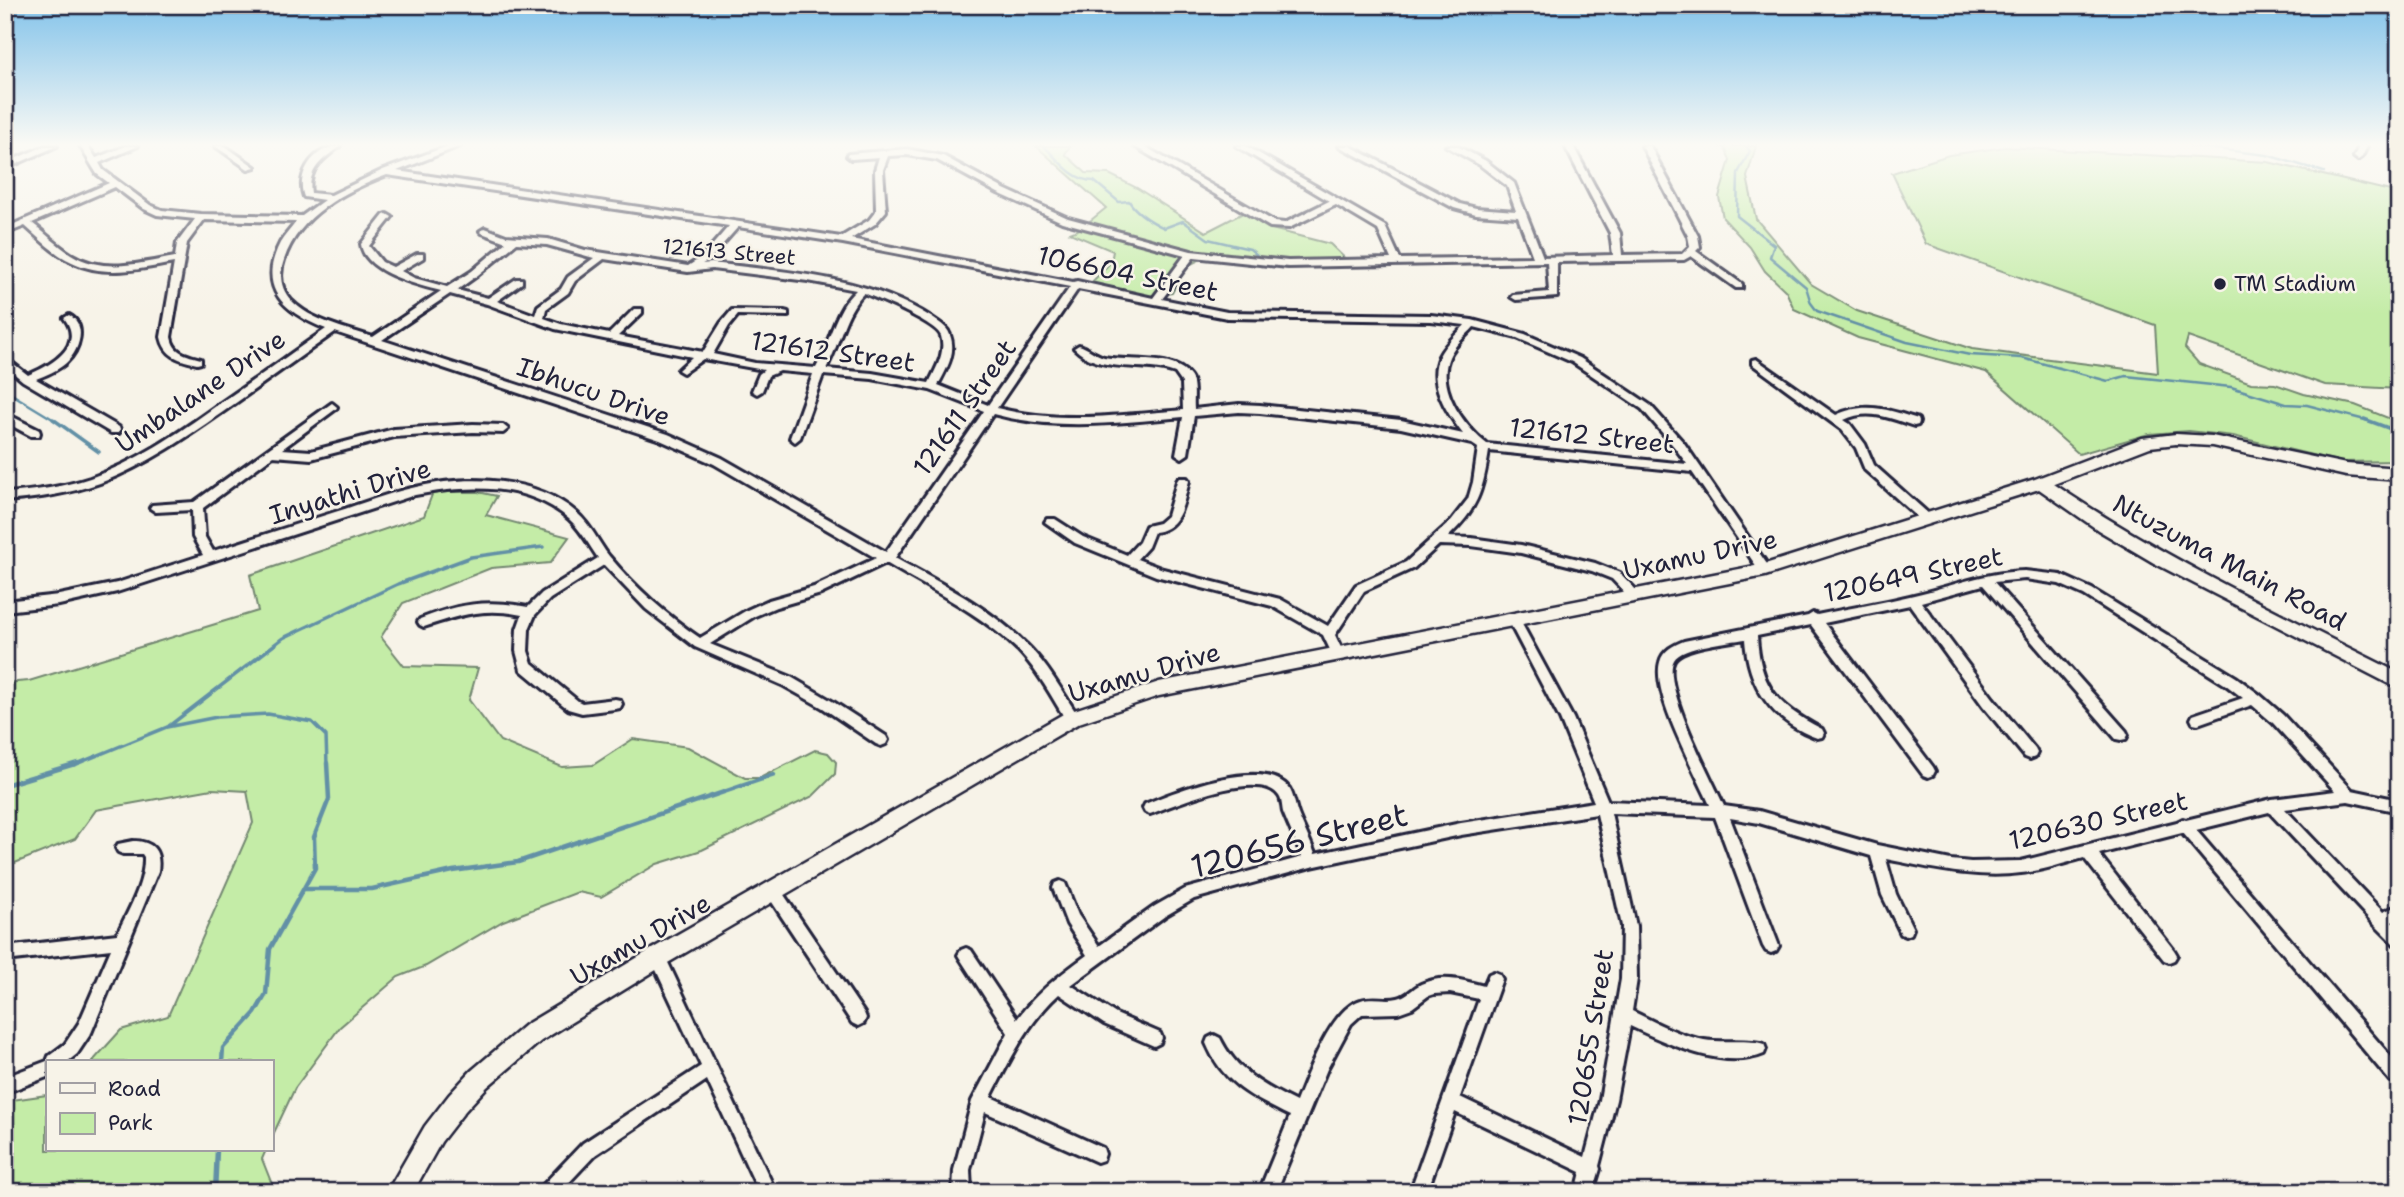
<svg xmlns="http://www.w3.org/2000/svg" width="2404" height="1197" viewBox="0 0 2404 1197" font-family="'Shantell Sans',sans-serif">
<rect width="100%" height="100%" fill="#f7f3e8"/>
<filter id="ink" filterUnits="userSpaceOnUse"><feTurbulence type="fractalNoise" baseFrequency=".0143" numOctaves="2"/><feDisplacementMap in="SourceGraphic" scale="14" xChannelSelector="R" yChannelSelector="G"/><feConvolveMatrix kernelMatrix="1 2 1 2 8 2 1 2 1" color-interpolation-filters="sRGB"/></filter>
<g filter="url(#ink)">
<path fill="#c4eca7" stroke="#738771" stroke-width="2" d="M1036 146H1070L1065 154 1086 173 1109 174 1137 188 1206 232 1243 213 1268 228 1330 244 1353 266 1288 267 1203 258 1187 266 1172 293 1150 297 1091 283 1111 262 1113 251 1070 233 1080 229 1106 208Z
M1718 146H1756L1747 177 1756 219 1811 284 1857 311 1972 349 2158 373 2155 325 1926 244 1892 173 1949 155 2005 147 2268 162 2399 193V389L2325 385 2188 337 2185 348 2199 364 2251 383 2275 384 2304 394 2355 405 2388 418 2399 417V461L2341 462 2233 436 2189 431 2149 434 2079 454 1986 372 1858 338 1794 309 1786 291 1765 271 1750 247 1723 218 1719 197 1730 160 1725 148Z
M433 492H478L497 496 486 515 569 537 550 563 491 568 403 603 381 637 404 666 478 668 469 700 500 741 562 767 593 765 633 739 688 747 745 778H760L815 750 828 753 836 762 835 774 813 796 702 850 657 864 601 897 578 892 503 921 426 966 398 977 340 1027 295 1088 271 1139V1062H92L121 1030 168 1016 253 823 247 791 212 789 96 810 75 839 5 867V683L29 681 258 611 250 575 424 516Z
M47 1095V1150H266L262 1159 275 1192H5V1101Z"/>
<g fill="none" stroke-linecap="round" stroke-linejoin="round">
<path stroke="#6290a6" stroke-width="2.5" d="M1044 146C1057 159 1073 181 1094 181L1119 202 1129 201C1136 213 1152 222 1164 228L1183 221 1208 239 1250 249 1257 255
M1746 146 1750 151 1738 173 1737 216 1774 245 1770 257 1806 287 1811 303 1817 311 1907 342 1970 355 2022 358 2108 381 2126 376 2231 387 2286 404 2307 405 2369 421
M2191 146 2267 155 2324 172
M5 390 56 421"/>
<path stroke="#6290a6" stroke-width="3.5" d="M53 419 99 452
M2364 419 2399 432
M169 726 283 638 398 584 471 557 543 547
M74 765 167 727 217 717 268 714 312 722 326 736 327 765"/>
<path stroke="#6290a6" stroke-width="4.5" d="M5 785 78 763
M304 889H372L453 871 518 862 774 775
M222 1062 223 1048 255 1013 266 994 270 949 315 868 314 837 329 799 327 763
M215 1192 217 1150"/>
<g stroke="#22223b" stroke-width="6">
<path id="street" d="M45 146H57L5 169V163Z
M80 146H88L96 158 126 146H138L99 163 103 170 150 205 162 210 201 214 302 216 324 200 304 197C295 173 316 146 340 146 324 159 307 168 311 193L331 195 383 170 448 146H460L397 171 841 237 869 220 876 211 875 170 879 157 851 159 847 156 848 154 907 149 943 156 1004 189 1068 218 1191 251 1288 261 1391 259 1378 230 1336 205 1289 228 1270 227 1134 146H1144L1275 222 1285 223 1329 201 1236 146H1246L1385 226 1400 259 1533 257 1518 217 1476 214 1454 208 1339 146H1350L1460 204 1476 208 1516 211 1507 186 1480 165 1446 146H1457L1486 161 1514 183 1543 257 1613 255 1610 233 1565 146H1573L1620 233 1622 255 1682 254 1690 246 1688 236 1642 146H1650L1698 236 1700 247 1696 251 1742 284V288H1736L1691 256 1684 260 1557 262V297L1516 300 1511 297 1513 295 1549 292 1547 262 1288 267 1194 257 1162 299 1227 312 1431 315 1472 320 1525 334 1580 358 1650 405 1684 443 1771 570 1765 574 1761 573 1692 472 1489 451C1483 490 1478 509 1448 537L1471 538 1521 545 1595 563 1620 573 1638 592 1640 595 1638 598H1630L1612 579 1592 571 1521 553 1471 546 1439 545 1414 568 1364 591 1335 635 1343 652 1341 656H1333L1323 635 1272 606 1156 576 1075 543 1045 522 1047 519H1055L1083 537 1127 555 1139 542 1146 526 1159 523 1167 516 1177 481 1179 478H1187L1189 481C1183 503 1181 529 1154 532L1148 547 1137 559 1163 569 1280 599 1328 626 1356 585 1406 562 1450 522 1468 499 1473 482 1478 448 1472 444 1401 428 1260 413 1239 412 1194 416 1188 454 1182 458 1176 454 1183 417C1118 423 1056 431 993 414L895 558C940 583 989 607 1026 644 1047 664 1061 690 1077 714L1079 718 1077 722 1072 723 1067 722C1052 697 1038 671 1018 650 980 613 931 590 886 563L821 594 776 607 755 616 710 644 791 677 832 701 886 736 888 740 886 744 881 746 876 744 823 708 782 685 695 647 646 609 604 565 550 599 535 615 529 629 528 651 532 663 578 701 582 703 615 699 620 700 622 704 620 708 615 709 582 713 568 709 521 670 516 651 517 629 522 615C484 607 460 615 424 627L420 625 418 622 420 619C458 604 486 599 528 607L542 593 598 558C589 545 581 530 569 519 527 482 467 485 415 495L117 592 59 605 5 611V601L59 595 117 583 203 555 193 537 192 510 156 512 150 508 152 505 194 502 332 403 337 407 336 409 282 449 311 451 394 429 473 424 503 425 508 429 503 433 473 432 394 437 311 459 273 456 203 508 205 537 213 551C254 538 294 525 335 512 361 504 388 493 416 487 468 475 535 476 577 513 591 525 598 542 609 556 635 587 666 615 700 638L747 610 769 600 814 587 876 558 714 464 660 440 335 332C300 357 265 382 230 407 189 436 147 465 100 483 69 494 38 498 5 501V493C34 491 62 487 90 478 136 462 177 434 216 406 253 381 290 354 326 329 286 313 256 290 280 243 284 236 291 229 296 222L204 220 187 243 171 337C174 353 186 355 201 359V363L197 364C180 360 165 357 161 337L174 263C141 269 104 278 72 262 54 254 40 239 25 226L5 234V228L109 183 97 174ZM907 155 937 160 998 193 1062 222 1185 255 1153 298 1077 281 1073 282 851 239 875 224 886 211 883 170 888 156ZM387 175 729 226 702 257 688 266 585 250 548 239 506 236 485 228 480 231 482 233 506 242 472 271 447 287 414 278 401 271 423 258V254H417L393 267 382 262 369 246 392 217 387 214 384 215 361 244C364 272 417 285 441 291L373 337C345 328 311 321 291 300 280 288 279 274 284 260 299 215 345 191 387 175ZM115 187 144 209 157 215 195 219 177 243 175 257C141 263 103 274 71 254 57 245 45 233 32 223ZM738 227 843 243 1070 287 988 405 938 385C946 370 957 353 950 335 947 326 938 322 931 317 866 276 786 272 712 263L702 264 708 261ZM517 243 547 245 594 258 568 277 561 289 538 306 535 315 497 301 522 283V279H516L488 298 457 290 478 275ZM604 259 688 272 712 269 808 281 856 290C834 310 830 343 816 368L755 363 713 354 729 326 738 315 788 316V312L784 311 732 310 721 323 703 352 618 336 642 313V309H634L609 334 561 324 544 318 546 309 568 293 575 281ZM1078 289 1227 318 1431 321 1465 325C1456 335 1445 344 1439 356 1427 383 1447 413 1463 434L1401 420 1260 405 1239 404 1194 409C1193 399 1196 384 1190 376 1175 354 1128 362 1104 357 1094 354 1088 348 1079 345L1074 348C1100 375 1143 361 1175 373L1182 383 1183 410C1121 415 1058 424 997 408ZM864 293C878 299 937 323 941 336 946 353 936 368 929 383L872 373 826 369C840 344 844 312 864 293ZM450 294 487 304 555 329 692 357 678 370 683 373 703 359 764 370 759 374 752 391 757 394 762 391 768 376 780 371 813 374 790 438 795 442 800 438 823 375 872 379 930 390 984 411 886 552 722 458 668 434 382 340ZM1474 327 1517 338 1572 362 1642 409 1676 449 1687 464 1487 444C1463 425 1436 388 1449 357 1454 345 1466 336 1474 327Z
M215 146H225L255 167 248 169Z
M2359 146H2367L2362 157 2358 160 2354 157Z
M69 315C88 325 79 351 66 363 57 371 46 375 36 379L119 427 120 430 119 433H111L23 381 5 366V357L28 375C50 366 86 346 64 318Z
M1756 359 1836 415C1865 401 1890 410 1918 419L1919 422 1918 425 1914 426C1890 418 1868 408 1844 420L1850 424 1865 444 1874 465 1930 515 1932 518 1930 521H1922L1865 470 1856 448 1842 430 1752 364V360Z
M5 413 39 430 40 433 39 436H31L5 422Z
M2025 571 2061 575 2092 589 2236 677 2260 695 2283 715 2352 790 2399 800V812L2348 801 2285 809 2383 912 2399 905V919L2392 922 2399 928V946L2394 944 2375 925 2269 812 2196 830 2399 1066V1082L2390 1081 2182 833 2099 854 2174 950 2177 955 2174 960 2169 962 2164 960 2084 858C2064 863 2042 871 2021 873 1976 879 1931 868 1886 859L1896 894 1913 929 1911 934 1906 936 1901 934 1882 895 1871 856 1759 823 1730 818 1779 946 1776 951 1771 953 1766 951 1763 946 1715 817 1611 813 1636 926 1637 979 1632 1011C1655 1022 1678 1035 1704 1040 1721 1043 1751 1039 1764 1044L1766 1049 1764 1054C1724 1071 1666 1043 1630 1026L1616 1100 1599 1166 1600 1169 1593 1192H1576L1581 1172 1455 1112 1427 1192H1410L1479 999 1450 993 1434 994 1428 996 1412 1008 1398 1013 1362 1014 1351 1024 1327 1069 1276 1192H1259L1290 1116C1252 1097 1223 1084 1206 1043L1208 1038 1214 1035 1220 1038C1236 1071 1264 1086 1296 1102 1308 1074 1330 1009 1361 1000 1373 996 1386 1001 1398 998 1407 996 1413 988 1421 984 1441 974 1463 980 1484 986L1489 974 1494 972 1499 974 1502 979 1460 1097 1585 1157 1600 1100 1621 979 1622 926 1597 814 1461 835 1311 867 1194 899 1165 916 1071 985 1116 1014 1160 1033 1162 1038 1160 1043 1154 1046 1104 1024 1059 994C1027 1023 1010 1060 991 1097L1103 1148 1105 1154 1103 1160 1097 1162 985 1112 970 1170 971 1192H953L954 1170 972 1101 1008 1033 961 960 958 955 961 950 966 948 971 950 1017 1019C1038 991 1060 975 1087 955L1067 924 1053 888 1055 883 1060 881 1065 883 1078 915 1099 946 1155 906 1185 889 1302 857C1296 842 1289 827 1283 812 1282 807 1282 800 1279 796 1260 768 1174 805 1150 814L1145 812 1143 808 1145 804C1175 791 1264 756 1289 788 1294 796 1295 806 1298 814 1303 827 1310 840 1315 854L1461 823 1594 802 1560 719 1507 618 1509 615H1517L1573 718 1608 801 1710 805C1696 773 1651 694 1660 662 1663 650 1674 645 1684 641L1808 616 1813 613 1817 615C1849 608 1882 603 1914 595 1953 586 1985 572 2025 571ZM2025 579 2059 584 2084 595 2226 685 2243 698 2193 715 2191 719 2193 723 2198 724 2252 705 2273 723 2335 791 2272 799 2186 820 2183 819 2177 822 2021 861 1971 862 1951 860 1877 845 1759 811 1724 806C1713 781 1660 683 1674 660 1682 646 1730 642 1745 639 1748 686 1772 722 1817 738L1822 737 1824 733 1822 729C1778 706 1760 688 1757 636L1811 625 1923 775 1928 777 1933 775 1935 771 1933 767 1824 623 1910 605 1983 706 2025 757 2030 759 2035 757 2037 753 2035 749 1993 698 1921 602 1983 585 2116 739 2121 740 2126 739 2128 735 2126 731 1994 582Z
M133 841C153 841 161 851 158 871L91 1033 77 1054 67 1062H47V1077L5 1093V1077L47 1061 49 1056 65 1044 79 1023 111 949 5 961V947L117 934C128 911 145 883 144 857L142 854H123L118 852 116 848 118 844Z
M773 884 778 886 864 1013 866 1018 864 1023 858 1026 852 1023 768 896 766 891 768 886Z
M658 950 663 952 776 1192H759L707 1080 595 1155 560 1192H540L542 1186 583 1143 701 1066 650 957 653 952Z"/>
</g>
<g stroke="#22223b" stroke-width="5">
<path id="secondary" d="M2176 434 2212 436 2346 464 2399 468V480L2346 476 2212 446 2176 444 2150 447 2054 484C2163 558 2282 614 2399 673V689L2154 563 2098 530 2039 489 1765 576 1159 696 1079 723 666 964 541 1041 487 1087 465 1111 441 1142 413 1192H387L425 1126 449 1095 471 1071 525 1025 650 950 1065 713 1159 682 1765 564 2035 479 2142 438Z"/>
</g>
<use href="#street" fill="#f7f3e8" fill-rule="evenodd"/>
<use href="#secondary" fill="#f7f3e8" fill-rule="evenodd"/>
</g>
</g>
<linearGradient id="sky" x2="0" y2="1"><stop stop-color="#83c3ea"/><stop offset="0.46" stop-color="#fbfaf5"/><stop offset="1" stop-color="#fbfaf5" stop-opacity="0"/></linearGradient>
<rect width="2404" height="314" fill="url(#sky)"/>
<circle fill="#22223b" stroke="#f7f3e8" stroke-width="2.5" cx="2220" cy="284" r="7"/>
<g text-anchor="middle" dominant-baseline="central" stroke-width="5" stroke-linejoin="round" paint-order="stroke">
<g font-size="21" fill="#22223b" stroke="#f7f3e8">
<text transform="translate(729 252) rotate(5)">121613 Street</text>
</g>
<g font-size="21" fill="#22223b" stroke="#f7f3e8" text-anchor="start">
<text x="2234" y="284">TM Stadium</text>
</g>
<g font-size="26" fill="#22223b" stroke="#f7f3e8">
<text transform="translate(1128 273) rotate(12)">106604 Street</text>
<text transform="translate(833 351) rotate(8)">121612 Street</text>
<text transform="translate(200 391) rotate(-34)">Umbalane Drive</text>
<text transform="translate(594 391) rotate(19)">Ibhucu Drive</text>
<text transform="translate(964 407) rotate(-55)">121611 Street</text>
<text transform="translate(1592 435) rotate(6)">121612 Street</text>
<text transform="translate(350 491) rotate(-17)">Inyathi Drive</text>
<text transform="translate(1700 554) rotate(-12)">Uxamu Drive</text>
<text transform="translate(2230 562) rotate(28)">Ntuzuma Main Road</text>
<text transform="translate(1913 574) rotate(-12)">120649 Street</text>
<text transform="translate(1144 672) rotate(-16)">Uxamu Drive</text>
<text transform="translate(2098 820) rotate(-13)">120630 Street</text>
<text transform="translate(640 939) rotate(-30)">Uxamu Drive</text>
<text transform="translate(1590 1037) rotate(-81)">120655 Street</text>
</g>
<g font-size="32" fill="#22223b" stroke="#f7f3e8">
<text transform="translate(1299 840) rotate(-14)">120656 Street</text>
</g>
</g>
<rect width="2404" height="1197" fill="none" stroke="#f7f3e8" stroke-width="28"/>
<rect x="14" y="14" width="2376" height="1169" fill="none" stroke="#22223b" stroke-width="2.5" filter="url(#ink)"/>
<rect x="46" y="1060" width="228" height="91" fill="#f7f3e8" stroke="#a29fa3" stroke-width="2"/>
<rect x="60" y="1083" width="35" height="10" fill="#f7f3e8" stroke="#a29fa3" stroke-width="2"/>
<text x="108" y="1096" font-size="21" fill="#22223b">Road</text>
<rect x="60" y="1113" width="35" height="21" fill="#c4eca7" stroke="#a29fa3" stroke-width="2"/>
<text x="108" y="1130" font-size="21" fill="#22223b">Park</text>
</svg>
